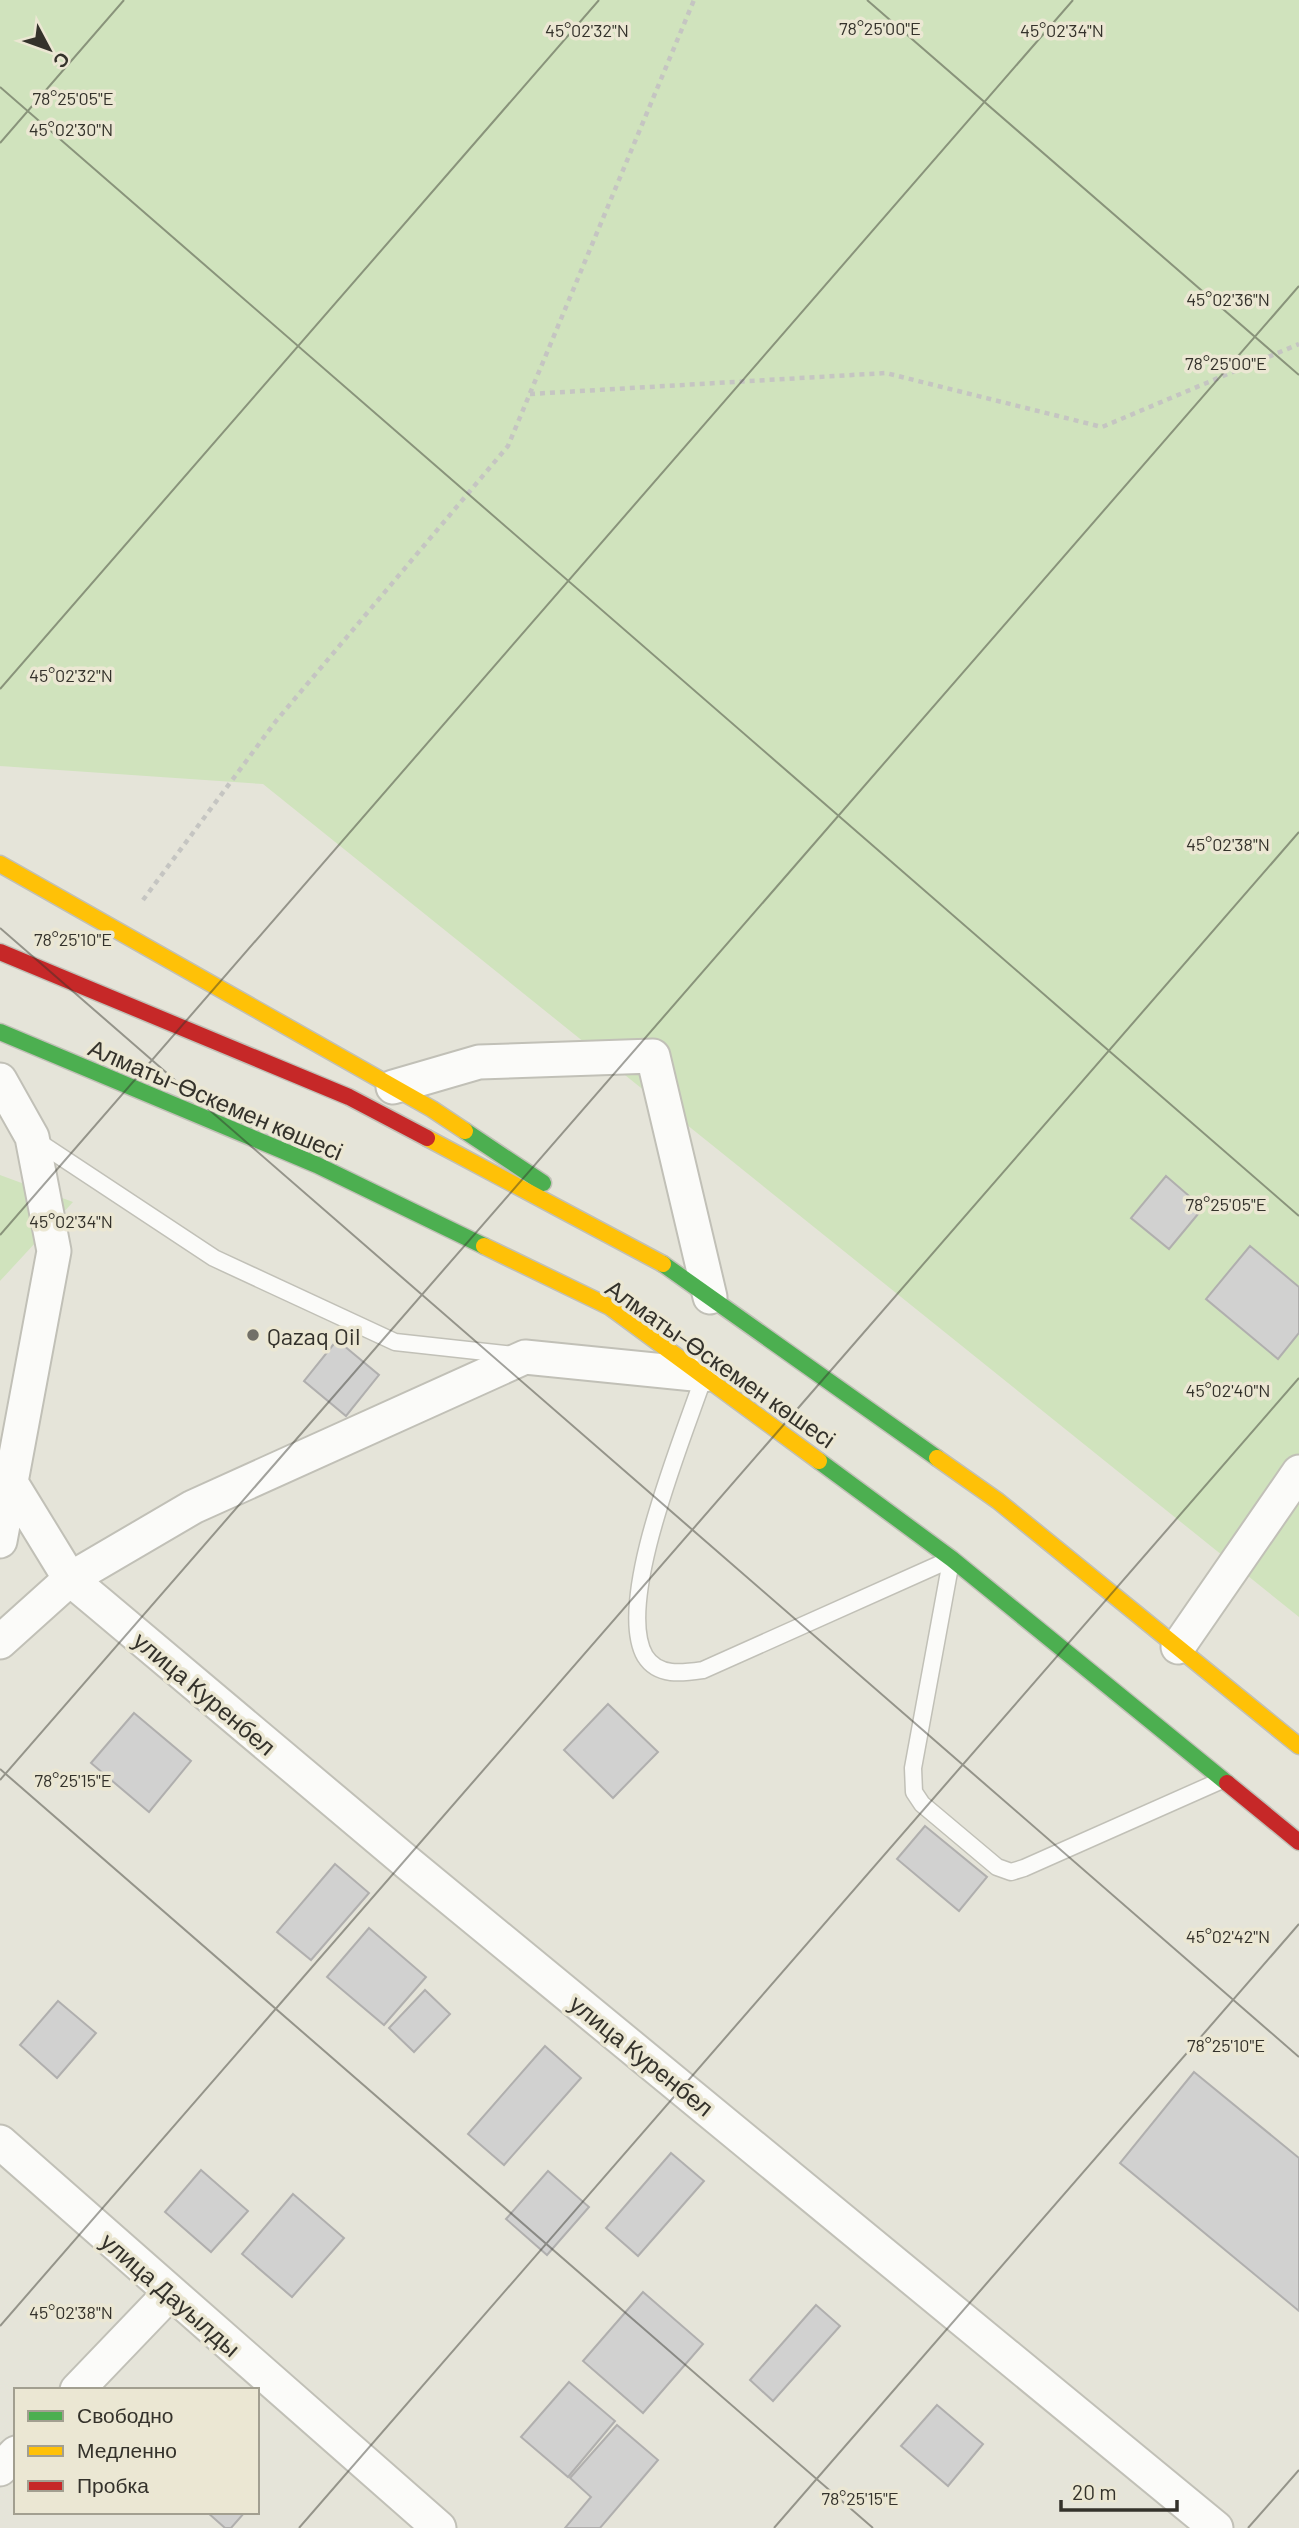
<svg xmlns="http://www.w3.org/2000/svg" width="1299" height="2528" viewBox="0 0 1299 2528" font-family="Barlow,sans-serif">
<rect width="100%" height="100%" fill="#e5e4d9"/>
<path fill="#d0e3bd" d="M0 0H1299V1617L263 784 0 766Z
M0 1175 73 1202 0 1281Z"/>
<path fill="#d1d1d0" stroke="#b0afae" stroke-width="2" d="M1166 1176 1203 1208 1169 1249 1131 1218Z
M1250 1246 1299 1287V1333L1278 1359 1206 1299Z
M337 1340 379 1375 346 1416 304 1381Z
M608 1704 658 1752 613 1798 564 1750Z
M134 1713 191 1761 149 1812 91 1763Z
M925 1826 987 1877 959 1911 897 1859Z
M335 1864 369 1893 311 1960 277 1932Z
M369 1928 426 1977 384 2025 327 1977Z
M425 1990 450 2014 414 2052 389 2028Z
M58 2001 96 2033 57 2078 20 2045Z
M545 2046 581 2078 504 2165 468 2134Z
M1194 2072 1299 2158V2311L1120 2163Z
M671 2153 704 2181 638 2256 606 2228Z
M201 2170 248 2211 211 2252 165 2212Z
M548 2171 589 2207 547 2255 506 2219Z
M293 2194 344 2238 292 2297 242 2254Z
M643 2292 703 2344 643 2413 583 2361Z
M816 2305 840 2326 773 2401 750 2380Z
M569 2382 615 2421 568 2477 521 2437Z
M937 2405 983 2444 948 2486 901 2446Z
M617 2425 658 2460 600 2528H565L591 2497 570 2478Z
M207 2512H245L231 2528H225Z"/>
<g fill="none" stroke-linecap="round" stroke-linejoin="round">
<g stroke="#c1c0b7" stroke-width="19">
<path id="lane" d="M34 1139 214 1258 395 1342 513 1355
M704 1376C684 1436 614 1602 645 1656 658 1677 683 1673 703 1670L949 1560
M951 1561 913 1768 914 1792 922 1804 997 1867 1011 1872 1024 1868 1220 1781"/>
</g>
<g stroke="#c1c0b7" stroke-width="37">
<path id="street" d="M0 1080 32 1137 54 1251 0 1541
M393 1087 479 1062 653 1056 710 1297
M10 1481 70 1579 100 1604 409 1864 1216 2528
M0 1642 70 1579 193 1507 525 1357 704 1375
M1178 1647 1299 1472
M0 2142 439 2528
M77 2390 169 2294
M0 2469 16 2453"/>
</g>
<g stroke="#c1c0b7" stroke-width="19">
<path id="fast" d="M0 1032 317 1165 484 1246
M465 1131 543 1183
M663 1264 937 1458
M819 1461 952 1559 1227 1783"/>
</g>
<g stroke="#c1c0b7" stroke-width="19">
<path id="slow" d="M0 864 432 1109 465 1131
M427 1138 663 1264
M484 1246 610 1307 819 1461
M937 1458 998 1501 1299 1746"/>
</g>
<g stroke="#c1c0b7" stroke-width="19">
<path id="jam" d="M0 952 349 1097 427 1138
M1227 1783 1299 1842"/>
</g>
<path stroke="#c5c5c2" stroke-width="4.5" stroke-dasharray="5 5" stroke-linecap="butt" d="M530 394 886 373 1102 427 1299 344
M143 900 276 721 508 446 694 0"/>
<use href="#lane" stroke="#fbfbf9" stroke-width="16"/>
<use href="#street" stroke="#fbfbf9" stroke-width="33"/>
<use href="#fast" stroke="#4caf50" stroke-width="16"/>
<use href="#slow" stroke="#ffc107" stroke-width="16"/>
<use href="#jam" stroke="#c62828" stroke-width="16"/>
</g>
<path fill="none" stroke="#34322b" stroke-width="2" stroke-opacity="0.45" d="M867 0 1299 375M0 87 1299 1216M0 143 124 0M0 689 599 0M0 928 1299 2057M0 1235 1073 0M0 1769 873 2528M0 1780 1299 286M0 2326 1299 832M299 2528 1299 1378M774 2528 1299 1924M1248 2528 1299 2470"/>
<circle fill="#727068" stroke="#ebe7d3" stroke-width="2.5" cx="253" cy="1335" r="7"/>
<g text-anchor="middle" dominant-baseline="central" stroke-width="7" stroke-linejoin="round" paint-order="stroke">
<g font-size="24" fill="#34322b" stroke="#ebe7d3">
<text transform="translate(216 1099) rotate(23)">Алматы-Өскемен көшесі</text>
<text transform="translate(721 1363) rotate(35)">Алматы-Өскемен көшесі</text>
<text transform="translate(205 1693) rotate(40)">улица Куренбел</text>
<text transform="translate(642 2055) rotate(39)">улица Куренбел</text>
<text transform="translate(171 2294) rotate(41)">улица Дауылды</text>
</g>
<g font-size="24" fill="#34322b" stroke="#ebe7d3" text-anchor="start">
<text x="267" y="1335">Qazaq Oil</text>
</g>
</g>
<g font-size="18" text-anchor="middle" fill="#34322b" stroke="#ebe7d3" stroke-width="7" stroke-linejoin="round" paint-order="stroke">
<text x="880" y="35">78°25'00"E</text>
<text x="587" y="37">45°02'32"N</text>
<text x="1062" y="37">45°02'34"N</text>
<text x="73" y="105">78°25'05"E</text>
<text x="71" y="136">45°02'30"N</text>
<text x="1228" y="306">45°02'36"N</text>
<text x="1226" y="370">78°25'00"E</text>
<text x="71" y="682">45°02'32"N</text>
<text x="1228" y="851">45°02'38"N</text>
<text x="73" y="946">78°25'10"E</text>
<text x="1226" y="1211">78°25'05"E</text>
<text x="71" y="1228">45°02'34"N</text>
<text x="1228" y="1397">45°02'40"N</text>
<text x="73" y="1787">78°25'15"E</text>
<text x="1228" y="1943">45°02'42"N</text>
<text x="1226" y="2052">78°25'10"E</text>
<text x="71" y="2319">45°02'38"N</text>
<text x="860" y="2505">78°25'15"E</text>
</g>
<rect x="14" y="2388" width="245" height="126" fill="#ebe7d3" stroke="#a29f90" stroke-width="2"/>
<rect x="28" y="2411" width="35" height="10" fill="#4caf50" stroke="#a29f90" stroke-width="2"/>
<text x="77" y="2423" font-size="21" fill="#34322b">Свободно</text>
<rect x="28" y="2446" width="35" height="10" fill="#ffc107" stroke="#a29f90" stroke-width="2"/>
<text x="77" y="2458" font-size="21" fill="#34322b">Медленно</text>
<rect x="28" y="2481" width="35" height="10" fill="#c62828" stroke="#a29f90" stroke-width="2"/>
<text x="77" y="2493" font-size="21" fill="#34322b">Пробка</text>
<g transform="translate(49 49) rotate(131)" stroke="#ebe7d3" stroke-width="5" paint-order="stroke">
<path d="M0-5L12 26L0 18L-12 26Z" fill="#34322b"/>
<text y="-10" font-size="19" font-weight="bold" text-anchor="middle" fill="#34322b">С</text>
</g>
<path d="M1061 2500v10h116v-10" fill="none" stroke="#34322b" stroke-width="3.5"/>
<text x="1072" y="2500" font-size="21" fill="#34322b" stroke="#ebe7d3" stroke-width="5" paint-order="stroke">20 m</text>
</svg>
